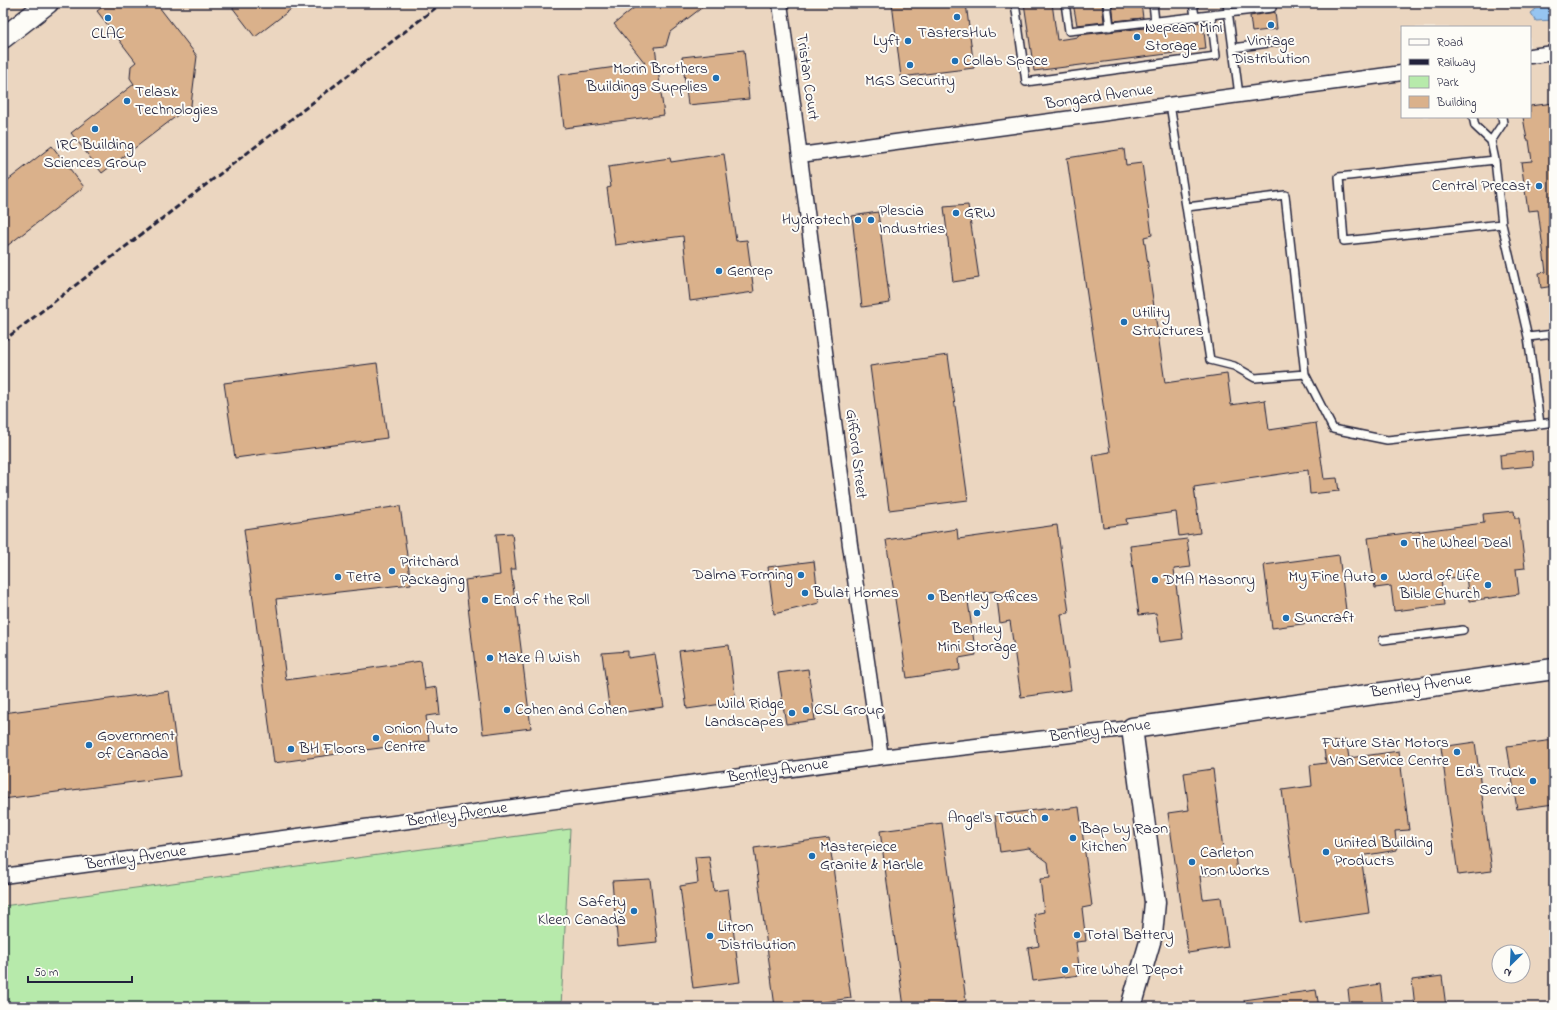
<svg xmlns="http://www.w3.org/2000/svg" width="1557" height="1010" viewBox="0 0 1557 1010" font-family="'Indie Flower',sans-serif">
<rect width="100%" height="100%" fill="#f2e6d7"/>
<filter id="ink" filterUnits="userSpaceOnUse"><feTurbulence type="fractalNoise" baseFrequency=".025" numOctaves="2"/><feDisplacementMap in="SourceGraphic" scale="8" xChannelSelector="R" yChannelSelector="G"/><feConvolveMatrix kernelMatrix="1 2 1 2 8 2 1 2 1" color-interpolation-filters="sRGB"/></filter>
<g filter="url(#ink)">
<path fill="#ebd6c0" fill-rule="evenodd" d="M3 3H1554V1007H3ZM1402 27H1530V117H1402ZM1499 952H1523V976H1499Z"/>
<path fill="#b7eaab" stroke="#6c8673" d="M570 829 561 1007H3V906Z"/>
<path fill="#96c5f1" stroke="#6884a8" d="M1543 3H1554V20L1536 21 1531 13Z"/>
<path fill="#dab18b" stroke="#22223b" d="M108 3H156L197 56 191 105 102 173 71 133 134 84 130 78 131 66 136 62 97 11Z
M229 3H299L255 37Z
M640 3H708L670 32 666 46 655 47 664 115 564 128 558 75 645 63 614 24Z
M892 3H966L974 68 901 77Z
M1024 3H1052L1057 40 1078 37V35L1203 22 1206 49 1034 71Z
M1073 3H1102L1104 22 1077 25Z
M1112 3H1141L1143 18 1114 21Z
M1275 12 1277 29 1252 32 1250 16Z
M744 50 749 99 688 105 682 57Z
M1554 103V286L1541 288 1539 273 1546 272 1538 210 1528 211 1521 162 1532 161 1529 140H1527L1523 117H1530V106Z
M52 146 84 187 3 249V184Z
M1124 149 1126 165 1142 163 1152 235 1144 237 1165 383 1227 374 1231 405 1265 400 1269 430 1316 423 1324 479 1337 478 1339 491 1310 494 1308 470 1194 487 1200 533 1179 536 1176 512 1126 519 1127 524 1103 527 1093 455 1110 452 1067 158Z
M724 154 736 241 747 240 754 292 690 301 683 236 615 245 607 188 611 187 608 167 670 158 671 162Z
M968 205 979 278 953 282 944 207Z
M878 212 890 303 862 307 852 216Z
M948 355 968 500 889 510 870 366Z
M377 363 387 438 235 458 224 383Z
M1532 451 1533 466 1501 469 1500 455Z
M400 506 411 584 276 599 286 680 421 661 425 689 437 687 440 714 426 716 429 741 274 763 244 529Z
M1514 511 1515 518H1519L1525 568 1516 569 1519 594 1469 601 1466 576 1441 579 1444 605 1394 611 1391 586 1375 588 1368 538 1484 523 1483 514Z
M1057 525 1069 613 1061 614 1071 690 1021 697 1010 621 1000 623 996 591 967 595 976 655 959 658 960 670 907 678 886 540 957 529 958 539Z
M512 533 516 569H511L531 728 483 734 465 580 500 575 496 534Z
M1187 539 1191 567 1174 569 1183 639 1160 642 1156 613 1139 615 1130 546Z
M1339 555 1347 618 1272 628 1264 565Z
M814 561 819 603 774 614 768 567Z
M729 645 736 702 687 709 679 651Z
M628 651V658L655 654 664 707 610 714 602 653Z
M808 669 815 720 786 724 778 673Z
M169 691 180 776 3 799V713Z
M1346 740 1349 758 1399 751 1409 830 1395 831 1397 850 1361 856 1369 913 1300 923 1282 790 1312 786 1310 765 1326 763 1323 743Z
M1554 740V804L1517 809 1507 746Z
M1475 742 1492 871 1458 875 1441 747Z
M1213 769 1224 857 1235 856 1237 871 1200 876 1203 899 1221 897 1228 947 1188 953 1168 813 1189 810 1184 773Z
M1079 807 1092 906 1082 908 1086 941 1076 942 1080 975 1033 981 1028 948 1039 946 1034 914 1044 912 1040 879 1050 878 1048 862 1029 848 1000 852 995 815 1052 808 1055 810Z
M942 823 966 1001 921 1007H904L880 831Z
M829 838 851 998 789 1007H775L754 848Z
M709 856 714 891 728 889 740 982 693 988 680 886 698 883 695 857Z
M650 879 657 942 618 946 612 881Z
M1442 976 1446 1007H1415L1412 980Z
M1380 984 1383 1007H1350L1348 989Z
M1316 990 1319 1007H1245L1244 1000Z"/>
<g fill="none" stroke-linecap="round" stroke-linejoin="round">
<g stroke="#22223b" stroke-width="10">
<path id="lane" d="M1015 3 1026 82 1216 56 1211 15
M1065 3 1069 31 1272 8 1271 3
M1107 3 1110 27
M1153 3 1155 22
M1193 3 1195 17
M1227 3 1239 95
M1233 48 1277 42
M1170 104 1210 360 1234 366 1255 378 1305 374 1285 195 1187 207
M1491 141 1503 123 1502 117
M1495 160 1339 177 1344 241 1502 224
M1528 337 1554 334
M1305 374 1333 429 1387 440 1540 424 1528 337 1502 224 1495 160 1491 141 1475 126 1473 117
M1540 424 1554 422
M1383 640 1463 630"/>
</g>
<g stroke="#22223b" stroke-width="17">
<path id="street" d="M780 3 850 545 881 757
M1530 56 1554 53
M800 155 1402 73
M3 876 881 757 1132 728"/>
</g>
<g stroke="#22223b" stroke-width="23">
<path id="secondary" d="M3 38 48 3
M1131 1007 1152 935 1155 902 1132 728 1554 669"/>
</g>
<use href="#lane" stroke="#fdfcf7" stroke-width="7"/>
<use href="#street" stroke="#fdfcf7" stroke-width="14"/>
<use href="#secondary" stroke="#fdfcf7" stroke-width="20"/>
<path stroke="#22223b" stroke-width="3" stroke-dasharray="6 3" stroke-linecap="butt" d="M3 341 442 3"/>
</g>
</g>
<g fill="#1f6fb2" stroke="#fdfcf7" stroke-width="1.5">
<circle cx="957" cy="17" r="4"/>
<circle cx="108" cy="18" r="4"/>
<circle cx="1271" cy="25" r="4"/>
<circle cx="1137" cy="37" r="4"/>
<circle cx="908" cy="41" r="4"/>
<circle cx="955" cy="61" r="4"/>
<circle cx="910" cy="65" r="4"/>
<circle cx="716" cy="78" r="4"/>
<circle cx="127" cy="101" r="4"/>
<circle cx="95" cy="129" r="4"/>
<circle cx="1539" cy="186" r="4"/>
<circle cx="956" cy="213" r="4"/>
<circle cx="858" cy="220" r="4"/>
<circle cx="871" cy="220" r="4"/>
<circle cx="719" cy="271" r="4"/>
<circle cx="1124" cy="322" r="4"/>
<circle cx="1404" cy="543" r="4"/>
<circle cx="392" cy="571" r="4"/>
<circle cx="801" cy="575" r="4"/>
<circle cx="338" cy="577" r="4"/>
<circle cx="1384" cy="577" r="4"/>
<circle cx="1155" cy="580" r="4"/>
<circle cx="1488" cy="585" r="4"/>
<circle cx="805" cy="593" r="4"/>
<circle cx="931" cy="597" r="4"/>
<circle cx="485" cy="600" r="4"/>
<circle cx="977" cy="613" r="4"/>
<circle cx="1286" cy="618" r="4"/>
<circle cx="490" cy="658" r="4"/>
<circle cx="507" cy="710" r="4"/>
<circle cx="806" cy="710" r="4"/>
<circle cx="792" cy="713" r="4"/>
<circle cx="376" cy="738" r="4"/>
<circle cx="89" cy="745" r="4"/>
<circle cx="291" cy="749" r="4"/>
<circle cx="1457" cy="752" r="4"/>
<circle cx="1533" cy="781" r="4"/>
<circle cx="1045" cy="818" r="4"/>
<circle cx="1073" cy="838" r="4"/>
<circle cx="1326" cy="852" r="4"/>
<circle cx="812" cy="856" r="4"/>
<circle cx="1192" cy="862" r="4"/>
<circle cx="634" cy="911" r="4"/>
<circle cx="1077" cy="935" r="4"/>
<circle cx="710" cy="936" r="4"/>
<circle cx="1065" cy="970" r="4"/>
</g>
<g text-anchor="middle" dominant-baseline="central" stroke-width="4" stroke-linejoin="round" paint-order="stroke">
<g font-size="16" fill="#22223b" stroke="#fdfcf7" text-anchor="start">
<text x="1145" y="28">Nepean Mini<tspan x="1145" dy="18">Storage</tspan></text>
<text x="957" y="33" text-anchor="middle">TastersHub</text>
<text x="108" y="34" text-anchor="middle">CLAC</text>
<text x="900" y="41" text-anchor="end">Lyft</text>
<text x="1271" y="41" text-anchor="middle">Vintage<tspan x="1271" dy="18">Distribution</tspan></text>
<text x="963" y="61">Collab Space</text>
<text x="708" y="69" text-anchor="end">Morin Brothers<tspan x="708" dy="18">Buildings Supplies</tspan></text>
<text x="910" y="81" text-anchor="middle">MGS Security</text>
<text x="135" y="92">Telask<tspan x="135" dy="18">Technologies</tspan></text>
<text x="95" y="145" text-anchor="middle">IRC Building<tspan x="95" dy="18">Sciences Group</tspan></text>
<text x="1531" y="186" text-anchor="end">Central Precast</text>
<text x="879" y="211">Plescia<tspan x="879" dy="18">Industries</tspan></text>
<text x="964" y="213">GRW</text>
<text x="850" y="220" text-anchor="end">Hydrotech</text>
<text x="727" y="271">Genrep</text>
<text x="1132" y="313">Utility<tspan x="1132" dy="18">Structures</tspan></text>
<text x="1412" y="543">The Wheel Deal</text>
<text x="400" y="562">Pritchard<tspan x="400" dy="18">Packaging</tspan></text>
<text x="793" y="575" text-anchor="end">Dalma Forming</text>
<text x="1480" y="576" text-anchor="end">Word of Life<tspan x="1480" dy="18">Bible Church</tspan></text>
<text x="346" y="577">Tetra</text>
<text x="1376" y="577" text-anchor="end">My Fine Auto</text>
<text x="1163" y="580">DMA Masonry</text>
<text x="813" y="593">Bulat Homes</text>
<text x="939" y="597">Bentley Offices</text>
<text x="493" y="600">End of the Roll</text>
<text x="1294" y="618">Suncraft</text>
<text x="977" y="629" text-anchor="middle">Bentley<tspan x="977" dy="18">Mini Storage</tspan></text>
<text x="498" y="658">Make A Wish</text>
<text x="784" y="704" text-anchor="end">Wild Ridge<tspan x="784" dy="18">Landscapes</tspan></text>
<text x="515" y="710">Cohen and Cohen</text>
<text x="814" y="710">CSL Group</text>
<text x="384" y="729">Onion Auto<tspan x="384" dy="18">Centre</tspan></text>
<text x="97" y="736">Government<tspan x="97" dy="18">of Canada</tspan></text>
<text x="1449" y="743" text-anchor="end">Future Star Motors<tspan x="1449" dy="18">Van Service Centre</tspan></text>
<text x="299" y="749">BH Floors</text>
<text x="1525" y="772" text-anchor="end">Ed's Truck<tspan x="1525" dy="18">Service</tspan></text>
<text x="1037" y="818" text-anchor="end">Angel's Touch</text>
<text x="1081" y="829">Bap by Raon<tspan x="1081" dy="18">Kitchen</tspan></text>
<text x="1334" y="843">United Building<tspan x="1334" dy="18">Products</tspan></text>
<text x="820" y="847">Masterpiece<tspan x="820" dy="18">Granite &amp; Marble</tspan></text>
<text x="1200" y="853">Carleton<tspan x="1200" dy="18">Iron Works</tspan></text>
<text x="626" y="902" text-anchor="end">Safety<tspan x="626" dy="18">Kleen Canada</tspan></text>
<text x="718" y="927">Litron<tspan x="718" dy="18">Distribution</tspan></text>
<text x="1085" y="935">Total Battery</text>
<text x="1073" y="970">Tire Wheel Depot</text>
</g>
<g font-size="16" fill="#22223b" stroke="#fdfcf7">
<text transform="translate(807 77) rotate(82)">Tristan Court</text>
<text transform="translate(1099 97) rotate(-8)">Bongard Avenue</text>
<text transform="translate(856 454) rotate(83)">Gifford Street</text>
<text transform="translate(1421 686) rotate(-8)">Bentley Avenue</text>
<text transform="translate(1100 731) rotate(-7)">Bentley Avenue</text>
<text transform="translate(778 771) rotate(-8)">Bentley Avenue</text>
<text transform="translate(457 815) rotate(-8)">Bentley Avenue</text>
<text transform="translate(136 858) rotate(-8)">Bentley Avenue</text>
</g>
</g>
<rect width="1557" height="1010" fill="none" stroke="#fdfcf7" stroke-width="16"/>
<rect x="8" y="8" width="1541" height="994" fill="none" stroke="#22223b" stroke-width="1.5" filter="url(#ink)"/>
<rect x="1401" y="26" width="130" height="92" fill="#fdfcf7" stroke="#a5a5ac"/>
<rect x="1409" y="39" width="20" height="6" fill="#fdfcf7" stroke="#a5a5ac"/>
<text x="1437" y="46" font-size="12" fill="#22223b">Road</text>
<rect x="1409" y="59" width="20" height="6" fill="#22223b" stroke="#a5a5ac"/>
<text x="1437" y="66" font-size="12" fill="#22223b">Railway</text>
<rect x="1409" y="76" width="20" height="12" fill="#b7eaab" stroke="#a5a5ac"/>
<text x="1437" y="86" font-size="12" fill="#22223b">Park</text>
<rect x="1409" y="96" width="20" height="12" fill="#dab18b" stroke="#a5a5ac"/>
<text x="1437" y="106" font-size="12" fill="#22223b">Building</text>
<g transform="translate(1511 964) rotate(204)"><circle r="19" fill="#fdfcf7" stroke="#a5a5ac"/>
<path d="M0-3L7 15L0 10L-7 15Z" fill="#1f6fb2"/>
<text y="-6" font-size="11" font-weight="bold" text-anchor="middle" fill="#22223b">N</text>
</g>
<path d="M28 976v6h104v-6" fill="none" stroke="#22223b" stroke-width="2"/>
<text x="34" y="976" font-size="12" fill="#22223b" stroke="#fdfcf7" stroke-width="3" paint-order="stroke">50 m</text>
</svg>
